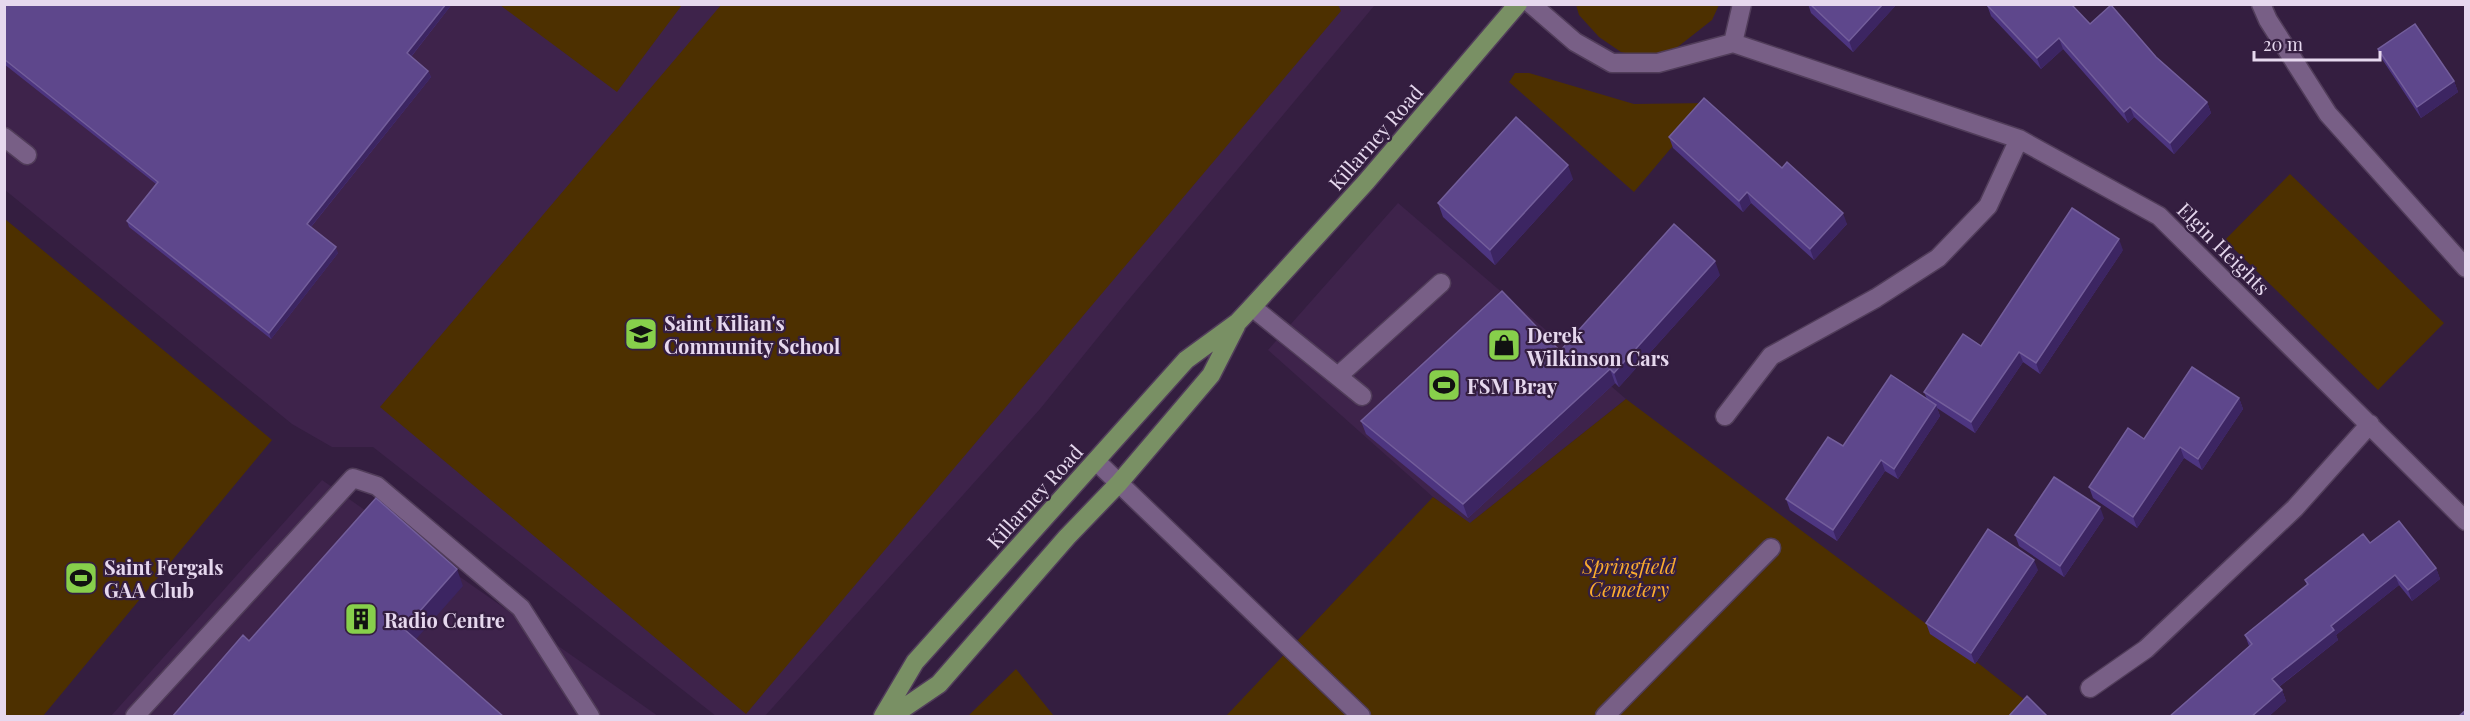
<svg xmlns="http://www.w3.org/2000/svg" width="2470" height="721" viewBox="0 0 2470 721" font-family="'Playfair Display',serif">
<rect width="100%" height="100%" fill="#341e40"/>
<path fill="#3e234b" d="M1373 4 1374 6 1125 304 1040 409 765 716H716L373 447H332L292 424 5 190 4 5Z
M1398 203 1626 399 1469 524 1433 497 1268 350Z
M322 480 658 716H111Z"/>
<path fill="#4d3000" d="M500 5H682L617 92Z
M1338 5 1341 11 746 714 380 407 721 5Z
M1576 5H1719L1712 20 1670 53 1642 57 1621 52 1599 37 1579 15Z
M1515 73H1529L1634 104 1709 103 1634 192 1509 82Z
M2290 174 2444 323 2378 390 2225 240Z
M5 219 272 440 43 716H5Z
M1626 399 1973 659 2045 716H1226L1433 497 1470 523Z
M1016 669 1054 716H968Z"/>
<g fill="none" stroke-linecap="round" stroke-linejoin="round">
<g stroke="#513d5a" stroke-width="21">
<path id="minor" d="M1531 4 1575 42 1612 63H1658L1733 43 2019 139 2159 216 2466 521
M2261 4 2268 20 2328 114 2466 268
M1733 43 1742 4
M4 137 27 155
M1252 307 1362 396
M1338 376 1441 283
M1725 416 1771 356 1876 298 1938 258 1988 206 2019 139
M1096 461 1361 716
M2090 688 2146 649 2295 508 2370 424
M135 716 353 478 377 486 521 608 590 716
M1605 716 1771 548"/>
</g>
<g stroke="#513d5a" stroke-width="21">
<path id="major" d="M883 716 915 662 1186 360 1238 322 1252 307 1366 182 1518 4
M892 716 939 684 1067 537 1119 483 1211 375 1236 326"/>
</g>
<use href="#minor" stroke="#785f86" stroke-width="18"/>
<use href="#major" stroke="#799064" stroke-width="18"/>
</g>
<path fill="#4d3580" d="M4 4H452L411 57 428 71 431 77 311 227 338 253 271 339 129 227 127 221 156 184 4 64Z
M1808 4H1897L1853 52 1811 13Z
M1987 5 2090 24 2156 57 2207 102 2211 113 2174 154 2134 117 2128 123 2063 49 2041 69 1991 16Z
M2378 49 2454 81 2458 92 2421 118 2382 59Z
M1669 137 1782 168 1847 224 1814 260 1751 203 1743 212 1673 148Z
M1573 179 1495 265 1443 217 1438 203Z
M2123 250 2040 374 2023 362 1975 433 1937 408 1940 416 1898 479 1885 471 1837 541 1790 510 1786 499 1843 446 1927 399 1924 392 1981 346Z
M1720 275 1619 387 1615 383 1468 518 1366 434 1361 421 1560 351Z
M2239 398 2243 409 2202 470 2184 458 2137 528 2093 498 2089 487 2144 439Z
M2104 518 2064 577 2019 546 2015 535Z
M2370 543 2436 568 2440 579 2412 601 2399 585 2336 635 2338 640 2279 687 2282 690 2286 701 2268 717H2169L2249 646 2245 635 2307 585 2305 580Z
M2038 570 1975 664 1930 634 1926 623Z"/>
<path fill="#3c2562" d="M446 4H452L409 59 407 53Z
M1883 4H1897L1853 52 1849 41Z
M2059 38 2063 49 2041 69 2037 58Z
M428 71 431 77 309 229 307 224Z
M2454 81 2458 92 2421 118 2417 107Z
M2207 102 2211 113 2174 154 2170 143Z
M2130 107 2134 117 2128 123 2124 112Z
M1568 165 1573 179 1495 265 1490 250Z
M1747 192 1751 203 1743 212 1739 201Z
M1843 213 1847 224 1814 260 1810 249Z
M2119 239 2123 250 2040 374 2036 363Z
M336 247 338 253 271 339 269 333Z
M1715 261 1720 275 1619 387 1614 373Z
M2019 352 2023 362 1975 433 1971 422Z
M1610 369 1615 383 1468 518 1463 504Z
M2239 398 2243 409 2202 470 2198 459Z
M1936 405 1940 416 1898 479 1894 469Z
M2180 447 2184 458 2137 528 2133 517Z
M1881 460 1885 471 1837 541 1833 530Z
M2100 507 2104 518 2064 577 2060 566Z
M2034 560 2038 570 1975 664 1971 653Z
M2436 568 2440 579 2412 601 2408 590Z
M457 569 463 586 410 646 404 629Z
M2395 575 2399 585 2336 635 2338 640 2276 689 2272 679 2331 626Z
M2282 690 2286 701 2268 717H2251Z"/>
<path fill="#5e478c" stroke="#735e9b" stroke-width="1.5" d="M4 4H446L407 53 428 71 307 224 336 247 269 333 127 221 158 182 4 59Z
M1810 4H1883L1849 41Z
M1988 4H2071L2090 24 2111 5 2156 57 2207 102 2170 143 2130 107 2124 112 2059 38 2037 58 1987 5Z
M2415 24 2454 81 2417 107 2378 49Z
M1704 98 1782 168 1787 162 1843 213 1810 249 1747 192 1739 201 1669 137Z
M1516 117 1568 165 1490 250 1438 203Z
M2072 208 2119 239 2036 363 2019 352 1971 422 1924 392 1963 334 1981 346Z
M1674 224 1715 261 1614 373 1610 369 1463 504 1361 421 1502 291 1560 351Z
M2192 367 2239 398 2198 459 2180 447 2133 517 2089 487 2128 428 2144 439Z
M1891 375 1936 405 1894 469 1881 460 1833 530 1786 499 1828 437 1843 446Z
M2054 477 2100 507 2060 566 2015 535Z
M376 498 457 569 404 629 504 717H172L243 635 249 641Z
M2399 521 2436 568 2408 590 2395 575 2331 626 2334 630 2272 679 2282 690 2251 717H2169L2252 644 2245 635 2308 584 2305 580 2363 534 2370 543Z
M1988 529 2034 560 1971 653 1926 623Z
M2027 696 2048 717H2008Z
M2466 710V717H2458Z"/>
<defs>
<g id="school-square" transform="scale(1.725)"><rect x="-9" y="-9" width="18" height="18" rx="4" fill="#87cf4b" stroke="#341e40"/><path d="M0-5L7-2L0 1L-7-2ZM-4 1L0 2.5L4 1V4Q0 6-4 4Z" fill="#111"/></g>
<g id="shop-square" transform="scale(1.725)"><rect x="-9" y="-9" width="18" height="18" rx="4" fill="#87cf4b" stroke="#341e40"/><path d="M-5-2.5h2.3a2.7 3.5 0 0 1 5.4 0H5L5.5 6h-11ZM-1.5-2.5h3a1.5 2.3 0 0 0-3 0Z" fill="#111"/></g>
<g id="stadium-square" transform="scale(1.725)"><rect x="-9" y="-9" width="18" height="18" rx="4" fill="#87cf4b" stroke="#341e40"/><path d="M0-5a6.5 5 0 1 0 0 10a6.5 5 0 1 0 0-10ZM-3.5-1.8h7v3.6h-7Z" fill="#111"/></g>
<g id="building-square" transform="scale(1.725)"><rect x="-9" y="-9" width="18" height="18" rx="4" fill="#87cf4b" stroke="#341e40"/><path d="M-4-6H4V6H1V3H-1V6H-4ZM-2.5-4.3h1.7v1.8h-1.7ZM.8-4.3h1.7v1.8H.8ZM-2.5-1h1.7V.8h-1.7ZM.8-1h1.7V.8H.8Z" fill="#111"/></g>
</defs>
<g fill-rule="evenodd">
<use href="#school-square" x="641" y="334"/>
<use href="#shop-square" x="1504" y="345"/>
<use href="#stadium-square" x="1444" y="385"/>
<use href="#stadium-square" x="81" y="578"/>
<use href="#building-square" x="361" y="619"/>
</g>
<g text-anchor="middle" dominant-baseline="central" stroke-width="4.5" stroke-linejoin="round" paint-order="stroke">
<g font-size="20" fill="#e6d8ee" stroke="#341e40">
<text transform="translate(1375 137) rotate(-49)">Killarney Road</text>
<text transform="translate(2224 248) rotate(45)">Elgin Heights</text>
<text transform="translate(1034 496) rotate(-48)">Killarney Road</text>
</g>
<g font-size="20" font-weight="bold" fill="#e6d8ee" stroke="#341e40" text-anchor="start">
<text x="664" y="322">Saint Kilian's<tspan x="664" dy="23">Community School</tspan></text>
<text x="1527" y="334">Derek<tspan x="1527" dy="23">Wilkinson Cars</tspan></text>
<text x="1467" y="385">FSM Bray</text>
<text x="104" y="566">Saint Fergals<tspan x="104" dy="23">GAA Club</tspan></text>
<text x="384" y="619">Radio Centre</text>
</g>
<g font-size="20" font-style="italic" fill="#faac2e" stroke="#341e40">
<text x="1629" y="565">Springfield<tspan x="1629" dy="23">Cemetery</tspan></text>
</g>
</g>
<rect width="2470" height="721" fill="none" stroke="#e6d8ee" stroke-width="12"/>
<path d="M2254 51v9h126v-9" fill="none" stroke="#e6d8ee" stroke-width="3"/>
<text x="2263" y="51" font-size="18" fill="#e6d8ee" stroke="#341e40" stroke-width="4.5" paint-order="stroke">20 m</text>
</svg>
